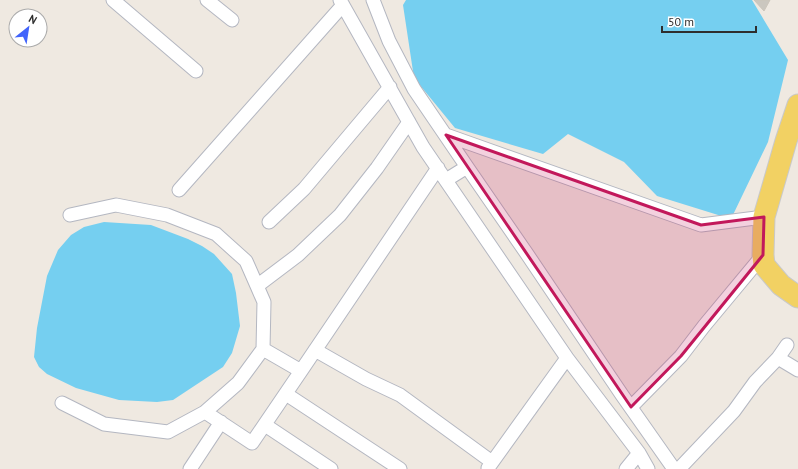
<svg xmlns="http://www.w3.org/2000/svg" width="798" height="469" viewBox="0 0 798 469" font-family="'PT Sans',sans-serif">
<rect width="100%" height="100%" fill="#efe9e1"/>
<path fill="#75cff0" d="M406 0H752L788 60 768 142 731 219 657 196 624 162 568 134 543 154 455 128 414 78 403 5Z
M104 222 151 225 188 239 202 246 214 254 232 274 236 293 240 326 232 353 223 367 173 400 157 402 119 400 76 388 47 374 39 367 34 357 37 328 47 276 58 250 71 235 84 227Z"/>
<path fill="#cbc7bf" stroke="#cbc5ba" d="M754 0H770L764 11Z"/>
<g fill="none" stroke-linecap="round" stroke-linejoin="round">
<g stroke="#b4b7c1" stroke-width="15">
<path id="street" d="M113 0 196 71
M207 0 232 20
M340 0 423 147 567 358 639 453 648 469
M373 0 389 41 414 89 467 167 527 254 622 395 674 469
M446 135 701 225 764 217
M446 180 467 167
M179 190 343 5
M269 222 304 189 390 87
M257 286 298 255 340 215 377 168 409 122
M263 349 301 371 438 168
M315 350 366 379 400 395 492 462
M778 358 787 345
M286 394 400 469
M62 403 104 424 168 432 205 412 238 383 263 349 264 302 257 286 246 261 216 234 167 215 116 205 70 215
M631 407 681 356 704 326 763 255
M205 412 252 443 301 371
M265 425 331 469
M488 468 567 358
M190 469 221 422
M626 469 639 453
M679 469 734 411 755 382 778 358 798 370"/>
</g>
<g stroke="#c9c9c9" stroke-width="23">
<path id="primary" d="M798 105 786 141 764 217 763 255 764 265 781 285 798 297"/>
</g>
<use href="#street" stroke="#fff" stroke-width="13"/>
<use href="#primary" stroke="#f2d163" stroke-width="21"/>
</g>
<path fill="#c2185b" fill-opacity="0.2" stroke="#c2185b" stroke-width="3" stroke-linejoin="round" d="M446 135 701 225 764 217 763 255 681 356 631 407Z"/>
<g transform="translate(28 28) rotate(30)"><circle r="19" fill="#ffffff" stroke="#ababab"/>
<path d="M0-3L7 15L0 10L-7 15Z" fill="#4264fb"/>
<text y="-6" font-size="11" font-weight="bold" text-anchor="middle" fill="#2e2e2e">N</text>
</g>
<path d="M662 26v6h94v-6" fill="none" stroke="#2e2e2e" stroke-width="2"/>
<text x="668" y="26" font-size="12" fill="#2e2e2e" stroke="#ffffff" stroke-width="3" paint-order="stroke">50 m</text>
</svg>
